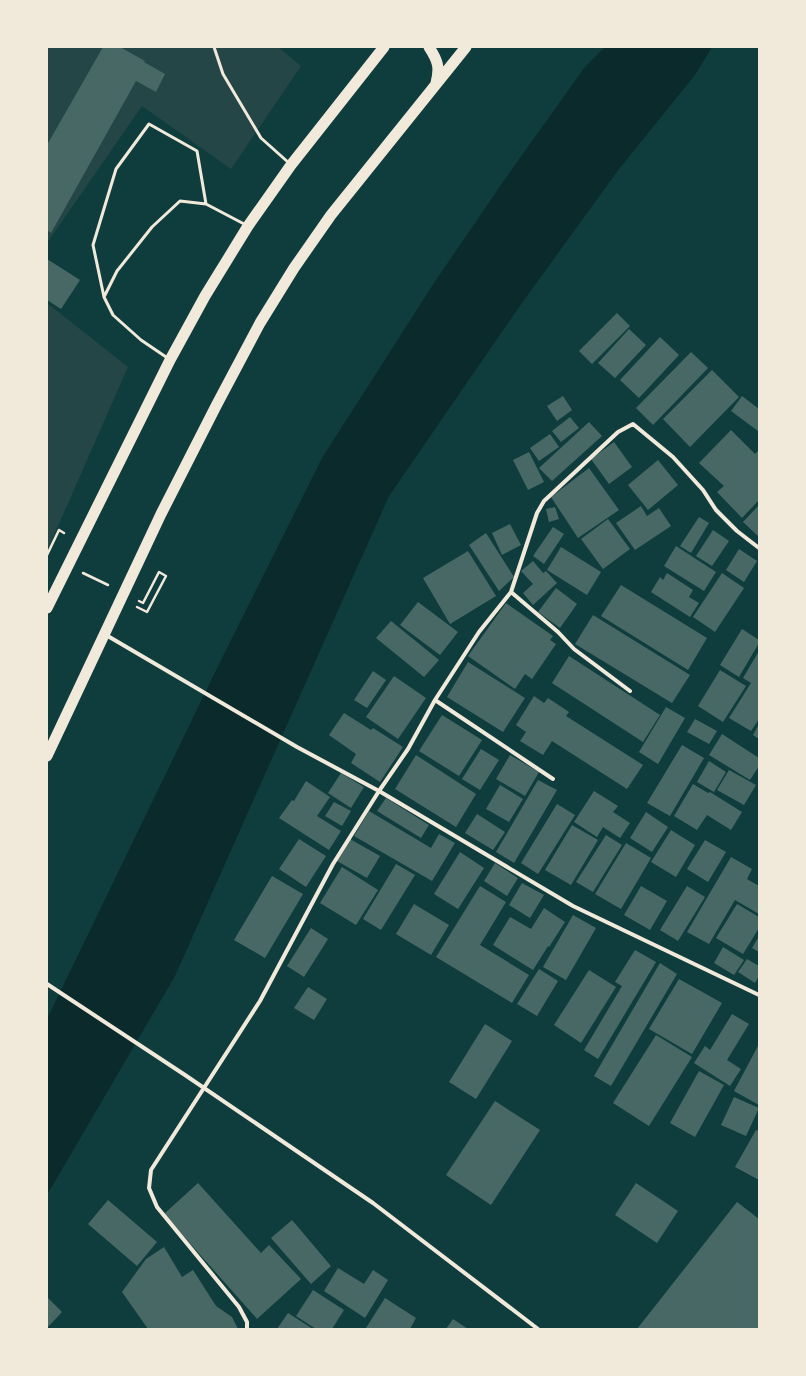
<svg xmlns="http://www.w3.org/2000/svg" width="806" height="1376" viewBox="0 0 806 1376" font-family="'Work Sans',sans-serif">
<rect width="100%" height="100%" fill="#0f3d3e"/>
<path fill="#244646" d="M47 47H278L301 66 231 169 142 106 47 243Z
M47 303 128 367 47 551Z"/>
<path fill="#0a2a2b" d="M605 47H712L695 75 619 169 519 307 389 496 175 976 47 1195V1019L220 662 322 458 434 283 505 179 585 67Z"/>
<path fill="#486865" d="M103 47H120L145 61 144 62 165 74 156 92 136 81 51 233 47 230V145Z
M47 259 80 280 61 309 47 300Z
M617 313 630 326 592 364 579 351Z
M629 329 646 345 615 378 598 363Z
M660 337 679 355 639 398 620 380Z
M691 352 708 368 653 425 636 408Z
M712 370 739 397 690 447 663 419Z
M563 396 572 410 557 421 547 406Z
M742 396 759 409 758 431 731 411Z
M570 417 579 428 561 442 552 431Z
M589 422 602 436 552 481 539 468Z
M731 430 755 454 759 450V500L742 518 717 492 724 486 699 463Z
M550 434 559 447 539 461 530 448Z
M614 442 632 467 609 484 591 459Z
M529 452 544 482 528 490 513 460Z
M658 460 678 485 648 510 628 485Z
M589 468 619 510 578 538 551 497Z
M759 505V537L743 522Z
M641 506 647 516 659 508 671 526 635 550 616 523Z
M555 507 559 519 549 522 546 509Z
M699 517 709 523 691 553 680 546Z
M608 519 630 549 603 569 581 539Z
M510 524 521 545 502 555 492 533Z
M553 527 564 534 544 564 533 556Z
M713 530 729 541 712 566 696 556Z
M486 533 514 577 499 591 469 545Z
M676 546 716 572 704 591 664 566Z
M561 547 601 572 587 595 547 570Z
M739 549 757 561 744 582 726 570Z
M468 551 496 596 450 624 423 578Z
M533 561 543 573 546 571 557 583 533 605 523 593 533 584 521 571Z
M667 573 693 590 689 597 699 603 690 617 651 592 660 577 663 580Z
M722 573 744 588 715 632 693 617Z
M621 585 707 638 688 670 601 616Z
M556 588 577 604 560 628 538 612Z
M418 602 458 632 440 655 400 625Z
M506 603 553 636 550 640 556 644 532 679 525 674 515 689 468 656Z
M593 615 690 675 672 703 575 644Z
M391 621 439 660 424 677 376 638Z
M742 629 759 640V643L739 677 720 665Z
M759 651V719L751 731 729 718 751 683 743 678Z
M569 656 660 715 643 742 552 683Z
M468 662 525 698 503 732 447 697Z
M720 670 746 686 723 722 698 706Z
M373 671 386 680 367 708 354 700Z
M394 676 426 698 398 739 366 717Z
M534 696 544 703 548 698 569 712 566 716 643 765 627 789 552 741 543 755 520 741 526 732 516 725Z
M666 707 685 718 658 764 639 752Z
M344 713 371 730 373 728 403 747 380 782 351 763 356 754 329 735Z
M442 715 482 740 459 776 419 751Z
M695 719 717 731 709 744 687 732Z
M759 724V739L753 735Z
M722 734 759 758V766L750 780 709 755Z
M682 745 704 758 670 816 647 803Z
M481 749 499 760 480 790 462 779Z
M416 755 476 794 456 827 395 789Z
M510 755 539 772 525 796 496 779Z
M709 761 726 772 714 792 697 782Z
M729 770 756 785 744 805 717 790Z
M341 773 364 787 351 808 328 793Z
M538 780 557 790 514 863 496 852Z
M306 781 330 797 317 816 341 831 329 850 279 818 292 800 294 801Z
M693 784 708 793 710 792 742 812 731 830 707 815 697 830 674 816Z
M500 785 523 799 509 822 486 809Z
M594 791 618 806 613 812 630 823 620 838 603 827 597 837 574 822Z
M386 798 429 825 421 838 377 811Z
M334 802 351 811 342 826 325 816Z
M557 804 575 815 538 874 521 863Z
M369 811 431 848 439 834 455 843 432 881 354 836Z
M646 812 668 827 652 852 630 838Z
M477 814 505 832 493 850 465 833Z
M572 825 598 840 571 885 545 870Z
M671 830 695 845 676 877 651 862Z
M606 835 622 845 593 892 576 882Z
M299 839 326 856 306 887 279 869Z
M350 839 380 856 367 878 337 861Z
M705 840 726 852 708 882 687 869Z
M626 843 651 858 621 909 595 894Z
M460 852 484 868 458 909 434 894Z
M731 857 752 869 747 879 759 886V914L735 900 709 944 687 932Z
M495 863 518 878 507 896 484 881Z
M396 864 415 875 381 930 363 919Z
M342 867 378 890 356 925 320 903Z
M272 876 303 894 265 958 234 940Z
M522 883 544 895 530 918 509 905Z
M480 886 506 902 480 945 529 975 512 1003 436 957Z
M641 886 667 901 650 930 624 915Z
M687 886 705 897 678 941 660 930Z
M414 904 449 925 431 955 396 934Z
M737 904 759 917V928L743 954 716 938Z
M544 908 565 922 549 947 548 946 533 970 493 945 510 917 531 929Z
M573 915 596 928 566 980 543 967Z
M311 928 328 939 304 977 287 966Z
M759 936V952L752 948Z
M723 947 744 960 734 975 714 963Z
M635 950 656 962 598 1059 584 1050 622 986 615 982Z
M747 959 759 966V976L755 983 738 972Z
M660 963 677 974 611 1086 594 1076Z
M539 969 558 981 537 1016 517 1004Z
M589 970 616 987 581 1043 554 1025Z
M679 979 722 1003 692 1054 649 1029Z
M308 987 327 999 314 1020 294 1008Z
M732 1014 749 1024 727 1060 741 1069 730 1086 694 1063 705 1046 710 1050Z
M485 1024 512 1041 476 1099 449 1082Z
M656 1035 692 1057 649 1126 613 1103Z
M759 1044V1105L734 1091Z
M699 1071 724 1085 695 1137 670 1123Z
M734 1097 759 1108 746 1136 721 1125Z
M495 1101 540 1130 491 1205 446 1175Z
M756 1130 759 1131V1180L735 1167Z
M198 1183 261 1253 269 1245 301 1279 257 1319 164 1214Z
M636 1183 678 1211 657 1243 615 1215Z
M108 1200 157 1242 137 1266 88 1224Z
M737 1202 759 1219V1329H637Z
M292 1220 331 1266 311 1284 271 1238Z
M164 1247 182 1277 193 1270 216 1306 232 1317 238 1329H148L122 1292 146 1259Z
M338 1268 364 1284 373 1270 388 1280 365 1318 324 1291Z
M313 1290 344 1310 332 1329H316L296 1316Z
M47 1297 62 1312 47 1328Z
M385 1298 416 1318 410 1329H368L366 1328Z
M288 1313 313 1329H277Z
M453 1319 468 1329H446Z"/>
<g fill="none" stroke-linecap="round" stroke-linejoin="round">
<path stroke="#f1e9da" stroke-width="2.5" d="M47 555 59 530 64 533
M83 573 108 585
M137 607 147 612 166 576 159 572 143 603 139 601"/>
<path stroke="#f1e9da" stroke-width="3" d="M214 47 223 74 261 138 289 163
M104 297 117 271 152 227 180 201 206 204 246 225
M169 359 141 340 113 315 104 297 93 245 116 169 149 124 197 151 206 204"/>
<path stroke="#f1e9da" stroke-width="4" d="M511 592 537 513 544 501 618 432 633 424 673 457 703 490 716 510 737 531 759 548
M106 635 297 747 379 791 573 906 759 995
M435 700 553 779
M47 984 185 1075 373 1203 538 1329
M247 1329V1322L239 1307 157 1207 149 1188 151 1170 260 1001 333 864 379 791 408 749 435 700 479 632 511 592 558 632 574 649 630 691"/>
<path stroke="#f1e9da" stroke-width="11" d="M429 47C438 61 440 67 436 83
M47 608 170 360 205 296 248 226 291 165 384 47
M47 756 161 514 216 406 260 323 294 268 331 215 466 47"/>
</g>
<rect width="806" height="1376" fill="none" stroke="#f1e9da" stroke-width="96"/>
</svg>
